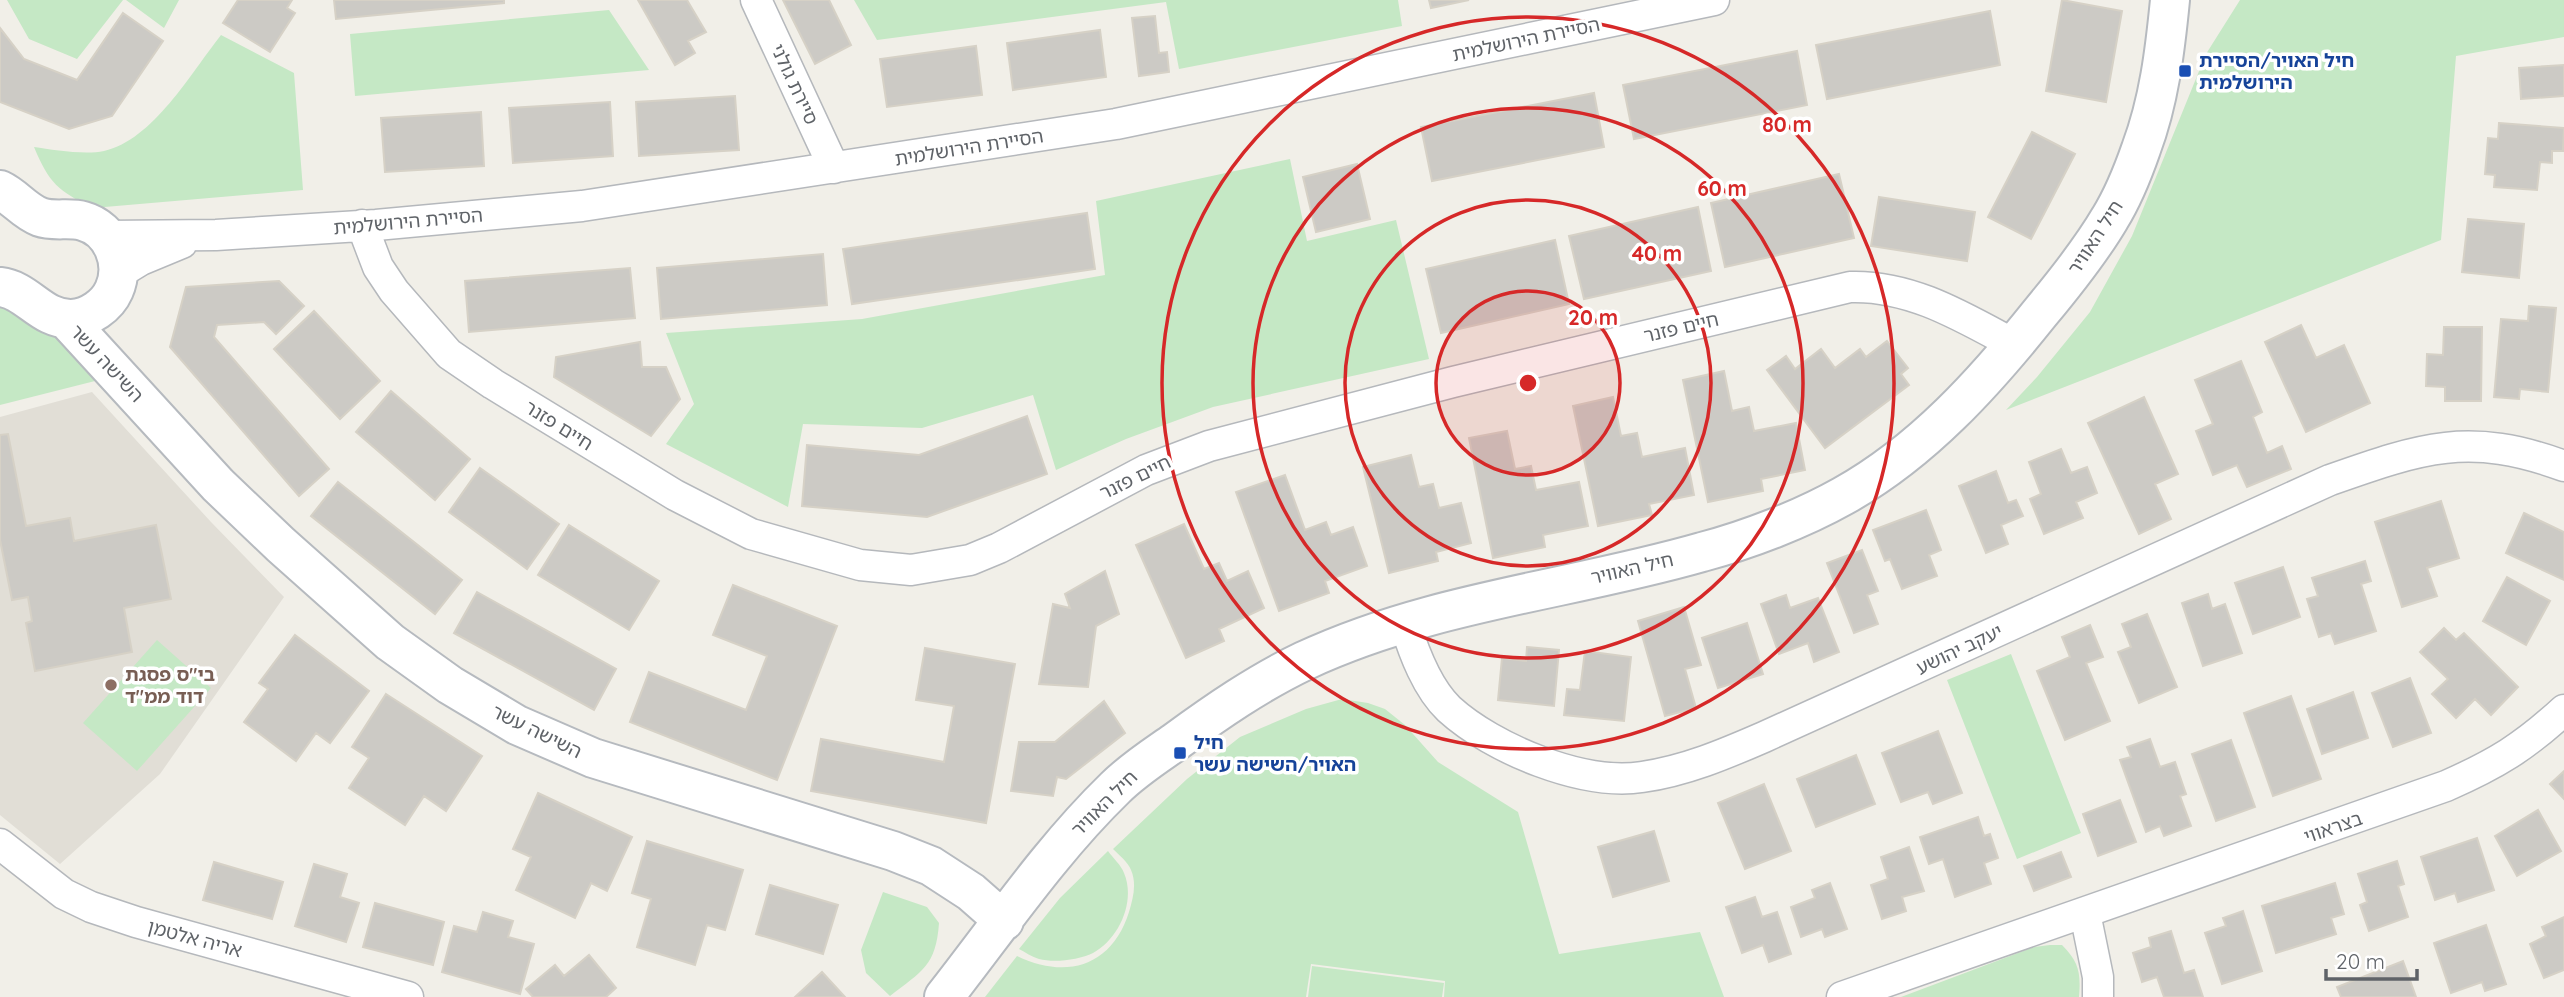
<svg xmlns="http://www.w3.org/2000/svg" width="2564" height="997" viewBox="0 0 2564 997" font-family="Quicksand,'Noto Sans Hebrew',sans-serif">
<rect width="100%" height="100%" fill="#f1efe8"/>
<path fill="#e1ded6" d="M92 392 211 522 284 597 160 774 60 864 0 815V417Z"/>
<path fill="#c5e8c5" d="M7 0H123L77 59 29 39Z
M126 0H179L164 28Z
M854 0H1398L1402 26 1179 69 1166 2 877 40Z
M2240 0H2564V37L2456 56 2441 240 2006 410 2037 377 2090 312 2132 236 2206 54Z
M609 10 649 70 355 96 350 34Z
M221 35 294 73 303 190 93 208C58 191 49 183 34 147 53 150 85 155 104 151 153 140 191 73 221 35Z
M1290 159 1307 241 1396 220 1429 359 1213 407 1126 439 1056 470 1033 395 922 428 803 424 788 507 666 444 694 404 666 333 862 319 1105 275 1096 201Z
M0 294 35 315 95 381 0 405Z
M157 640 211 688 137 771 83 723Z
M2011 654 2081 833 2017 859 1947 680Z
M1342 699 1368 703 1385 709 1405 725 1438 762 1518 812 1559 954 1700 932 1724 997H1444L1445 981 1311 964 1306 997H985L1017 956C1067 980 1112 966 1129 912 1133 898 1137 884 1131 870 1128 862 1119 855 1113 849L1187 779 1240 737 1306 709Z
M1108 851C1113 858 1121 865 1124 873 1136 901 1119 939 1093 953 1079 960 1054 963 1039 959 1032 957 1025 952 1019 949L1060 898Z
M883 892 927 907 939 923C936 966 922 971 890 996L866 973 861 950Z
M2050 945H2062C2079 962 2081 973 2079 997H1901L2034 947Z
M1312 966 1444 983 1442 997H1308Z"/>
<path fill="#cccac5" stroke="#d6d1c6" stroke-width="2" d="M238 0H292L287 8 295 13 270 52 223 23Z
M334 0H504V3L336 19Z
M638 0H687L706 32 688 41 695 53 675 65Z
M783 0H829L851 45 815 64Z
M1429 0H1469L1431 8Z
M2062 0 2122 11 2106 102 2046 91Z
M1990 11 2000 65 1827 99 1816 45Z
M123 13 163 41 112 116 69 129 0 102V28L24 59 77 80Z
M1155 16 1159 53 1167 52 1169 72 1139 76 1132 18Z
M1100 30 1106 77 1013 90 1007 43Z
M976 46 982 95 887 107 880 59Z
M1797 51 1807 105 1634 139 1623 85Z
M2564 65V96L2521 99 2519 68Z
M1594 93 1604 147 1432 181 1421 127Z
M735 96 739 150 639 156 636 102Z
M610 102 613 156 513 163 509 108Z
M481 112 484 166 385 172 381 118Z
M2499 123 2564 128 2563 151H2552V163L2540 162 2537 190 2494 187 2495 175 2485 174 2488 138 2498 139Z
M2032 132 2075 154 2031 239 1988 217Z
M1357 164 1370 219 1316 232 1303 177Z
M1839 174 1854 238 1725 267 1711 203Z
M1879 197 1975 212 1967 261 1871 246Z
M1698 207 1711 271 1584 299 1569 236Z
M1087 213 1095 269 852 304 843 249Z
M2468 219 2524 224 2519 278 2462 272Z
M1555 240 1569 304 1441 333 1426 269Z
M823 254 827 305 661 319 657 268Z
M630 268 635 318 469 332 465 281Z
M279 281 304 306 276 334 264 322 217 325 214 337 329 469 299 496 170 347 186 287Z
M2529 306 2556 308 2548 392 2520 389 2519 399 2494 397 2501 319 2528 321Z
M314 311 380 381 340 419 274 349Z
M2301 325 2316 358 2344 345 2370 403 2306 432 2265 342Z
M2444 327H2482L2481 401H2445V387L2426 386 2427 354 2443 355Z
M1887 341 1908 368 1901 374 1909 385 1825 448 1767 370 1786 356 1795 369 1821 349 1835 368 1860 349 1866 357Z
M640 342 642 367H666L680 399 651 436 554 377 556 357Z
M2241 361 2262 412 2253 417 2267 453 2282 446 2291 469 2247 487 2237 465 2213 475 2196 431 2213 424 2195 380Z
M1724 371 1732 411 1749 407 1754 431 1796 423 1805 470 1761 479 1763 491 1708 502 1683 380Z
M391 391 470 459 435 500 356 432Z
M1613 397 1621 436 1637 433 1642 457 1685 448 1694 495 1649 504 1652 515 1598 526 1573 406Z
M2144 397 2178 474 2155 484 2171 519 2139 534 2088 423Z
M1027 416 1047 474 927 517 802 506 807 445 919 455Z
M1507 431 1515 469 1531 466 1536 490 1579 482 1588 526 1543 535 1545 547 1493 558 1469 438Z
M8 434 26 526 70 518 74 541 156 525 171 599 124 608 132 652 35 671 26 623 32 621 28 597 12 600 0 540V435Z
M2061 449 2071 473 2087 467 2097 493 2076 502 2083 518 2044 534 2030 499 2041 494 2029 462Z
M1411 455 1419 487 1433 484 1439 508 1461 503 1471 543 1436 552 1438 561 1389 573 1363 467Z
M480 468 559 524 527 569 449 512Z
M1996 471 2008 503 2016 500 2023 516 2001 525 2008 544 1986 553 1959 486Z
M1285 475 1305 530 1326 522 1331 535 1353 527 1367 566 1325 581 1329 593 1279 611 1236 492Z
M338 482 462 580 435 614 311 516Z
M2441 501 2459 558 2427 568 2437 596 2402 607 2375 522Z
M1926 510 1941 550 1929 555 1937 576 1902 589 1890 559 1885 561 1873 530Z
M2524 513 2564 532V580L2506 553Z
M1184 524 1204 569 1219 563 1227 581 1248 571 1264 608 1219 629 1224 641 1186 658 1136 545Z
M569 525 659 581 629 630 538 575Z
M1862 550 1878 591 1867 595 1878 624 1854 633 1827 563Z
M2365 561 2371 581 2361 584 2376 631 2335 644 2331 633 2319 637 2307 599 2318 596 2312 578Z
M2283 567 2300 617 2253 634 2235 583Z
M1105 571 1119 614 1096 626 1088 687 1039 684 1053 604 1070 608 1065 594Z
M2507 577 2550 601 2526 645 2483 621Z
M733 585 837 626 777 780 630 722 649 672 746 710 767 656 713 635Z
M477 592 616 669 594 710 454 633Z
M2208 594 2212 609 2225 604 2242 653 2203 666 2182 603Z
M1786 595 1790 608 1818 598 1839 652 1814 662 1808 643 1779 654 1761 604Z
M1684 607 1701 665 1685 669 1696 708 1665 716 1638 621Z
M2147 614 2177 687 2139 703 2118 652 2131 647 2122 624Z
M1747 623 1763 674 1718 688 1702 638Z
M2090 625 2103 657 2086 663 2110 721 2065 740 2037 671 2070 657 2062 637Z
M2444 628 2456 640 2464 633 2518 687 2491 715 2475 699 2456 718 2432 694 2448 679 2420 652Z
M295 635 369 691 330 743 316 733 296 761 244 722 268 689 259 683Z
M1527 647 1559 650 1554 706 1498 700 1502 658 1526 661Z
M925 648 1015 664 986 823 811 791 821 739 944 762 954 706 916 700Z
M1585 651 1631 657 1624 721 1564 715 1567 689 1580 690Z
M2410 678 2431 733 2393 747 2372 693Z
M2353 692 2368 738 2322 754 2307 709Z
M386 694 482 756 446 811 424 796 405 825 349 788 369 758 352 747Z
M2291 696 2321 779 2273 796 2244 713Z
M1104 701 1125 733 1066 779 1057 777 1053 796 1011 791 1019 742H1055Z
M1938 731 1962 793 1933 804 1928 792 1901 802 1882 753Z
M2150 739 2160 767 2175 762 2186 794 2180 796 2191 826 2164 836 2160 826 2146 832 2120 760 2131 757 2127 747Z
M2231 740 2255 807 2216 821 2192 754Z
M1856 755 1875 804 1816 827 1797 779Z
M2564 771V799L2550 784Z
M1764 784 1791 851 1745 869 1718 803Z
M538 793 632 837 607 891 591 883 575 918 516 890 531 857 513 849Z
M2120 800 2136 842 2098 856 2083 814Z
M2538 810 2561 851 2517 876 2495 836Z
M1978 817 1984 836 1990 834 1998 858 1984 863 1991 884 1955 897 1943 859 1929 864 1920 837Z
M1654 831 1669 881 1613 897 1598 847Z
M2477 838 2494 890 2458 902 2455 893 2435 900 2421 857Z
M647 841 743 870 725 930 707 925 695 965 637 947 651 899 632 893Z
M1909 847 1924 891 1902 897 1906 911 1882 919 1871 885 1888 879 1881 857Z
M2061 852 2071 877 2034 891 2024 866Z
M2397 861 2404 884 2398 886 2408 917 2369 931 2360 905 2367 902 2358 874Z
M214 862 283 882 272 919 203 900Z
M314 864 347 874 340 897 359 903 346 942 295 926Z
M1830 883 1847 929 1825 937 1822 929 1801 937 1791 907 1815 898 1812 890Z
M2335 883 2344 914 2331 918 2336 934 2276 953 2262 906Z
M770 885 838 905 823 954 756 934Z
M1755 897 1762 917 1777 912 1791 954 1769 962 1763 945 1742 953 1726 907Z
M375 903 444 922 433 965 363 947Z
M2243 911 2262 971 2222 984 2205 933 2226 926 2223 918Z
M483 912 513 921 508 937 534 944 520 994 442 972 454 926 477 932Z
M2564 917V970L2544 978 2530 944 2546 936 2542 927Z
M2486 925 2506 984 2485 991 2482 982 2451 993 2434 943Z
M2171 931 2184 973 2194 970 2203 997H2164L2157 977 2142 982 2133 953 2151 947 2149 938Z
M589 955 616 988 606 997H533L526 989 555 965 564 976Z
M2403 961 2416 997H2341L2337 987Z
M822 972 845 997H795Z"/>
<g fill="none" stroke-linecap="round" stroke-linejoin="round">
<g stroke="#b5b8bc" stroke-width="33">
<path id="street" d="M756 0 834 168
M362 225 378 267 394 291 449 354 493 384 675 495 751 534 860 565 911 570 970 560 999 548 1146 470 1209 446 1453 382 1850 287C1911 285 1963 317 2015 345
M106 236 216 235 376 225 582 206 1116 124 1714 0
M118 274 141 260 182 243
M1405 624C1414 653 1427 688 1449 709 1493 749 1583 786 1642 777 1685 771 1725 754 1764 737L2330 480C2421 448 2469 431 2564 466
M0 844 64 894 91 907 136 922 408 997
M2085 913 2098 977V997
M1842 997 2446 786C2496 764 2524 747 2564 710"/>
</g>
<g stroke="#b6babf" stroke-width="42">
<path id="secondary" d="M0 190C15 197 24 211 40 217 54 222 69 217 83 221 112 229 126 263 114 290 107 306 89 318 72 319 41 320 28 290 0 287
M66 319 218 485 281 545 390 642 450 685 517 725 593 758 893 851 931 866 971 892 1004 921
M944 997C999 927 1051 850 1115 788 1133 770 1155 756 1175 742 1216 712 1258 683 1304 661 1430 602 1570 590 1702 552 1748 540 1802 519 1843 496 1922 452 1984 383 2040 313 2065 283 2090 252 2110 218 2123 197 2133 172 2141 149 2159 101 2165 51 2170 0"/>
</g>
<use href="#street" stroke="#fff" stroke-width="30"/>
<use href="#secondary" stroke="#fff" stroke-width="38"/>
</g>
<circle cx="1528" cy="383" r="92" fill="#d62828" fill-opacity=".12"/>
<g fill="none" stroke="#d62828" stroke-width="3.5">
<circle cx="1528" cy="383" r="92"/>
<circle cx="1528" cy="383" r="183"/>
<circle cx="1528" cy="383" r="275"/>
<circle cx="1528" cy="383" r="366"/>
</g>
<g fill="#1a4fb4" stroke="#fff" stroke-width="2.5">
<rect x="2178" y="64" width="14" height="14" rx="3.5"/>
<rect x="1173" y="746" width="14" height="14" rx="3.5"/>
</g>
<circle fill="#8d6e63" stroke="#fff" stroke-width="2.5" cx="111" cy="685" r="7"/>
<g text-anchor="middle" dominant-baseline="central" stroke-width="7" stroke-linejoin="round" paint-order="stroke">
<g font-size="19" fill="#5f6368" stroke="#fff">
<text transform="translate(1526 39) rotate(-12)">הסיירת הירושלמית</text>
<text transform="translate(795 84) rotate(65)">סיירת גולני</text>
<text transform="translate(969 147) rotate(-9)">הסיירת הירושלמית</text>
<text transform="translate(408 221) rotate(-5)">הסיירת הירושלמית</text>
<text transform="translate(2095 237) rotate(-57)">חיל האוויר</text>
<text transform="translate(1681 327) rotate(-13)">חיים פזנר</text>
<text transform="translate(107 363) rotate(47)">השישה עשר</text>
<text transform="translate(559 425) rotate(32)">חיים פזנר</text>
<text transform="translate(1135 477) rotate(-26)">חיים פזנר</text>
<text transform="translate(1632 568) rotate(-13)">חיל האוויר</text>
<text transform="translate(1959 649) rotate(-25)">יעקב יהושע</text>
<text transform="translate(537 731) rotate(26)">השישה עשר</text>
<text transform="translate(1104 803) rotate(-45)">חיל האוויר</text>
<text transform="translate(2333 827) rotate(-19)">בצראווי</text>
<text transform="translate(195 938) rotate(15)">אריה אלטמן</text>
</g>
<g font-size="19" font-weight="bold" fill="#164399" stroke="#fff" text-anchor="start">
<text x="2199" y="60">חיל האויר/הסיירת<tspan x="2199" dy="22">הירושלמית</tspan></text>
<text x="1194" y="742">חיל<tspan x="1194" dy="22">האויר/השישה עשר</tspan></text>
</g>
<g font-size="19" font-weight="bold" fill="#785e54" stroke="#fff" text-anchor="start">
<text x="125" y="674">בי"ס פסגת<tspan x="125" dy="22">דוד ממ"ד</tspan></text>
</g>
</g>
<circle cx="1528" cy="383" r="10" fill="#d62828" stroke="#fff" stroke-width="3.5"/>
<g font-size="21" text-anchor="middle" font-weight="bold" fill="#d62828" stroke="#fff" stroke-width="7" stroke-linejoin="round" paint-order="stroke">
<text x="1787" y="132">80 m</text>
<text x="1722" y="196">60 m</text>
<text x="1657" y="261">40 m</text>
<text x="1593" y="325">20 m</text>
</g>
<path d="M2326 969v10h91v-10" fill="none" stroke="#5f6368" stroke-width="3.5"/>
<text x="2336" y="969" font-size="21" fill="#5f6368" stroke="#ffffff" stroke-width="5" paint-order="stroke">20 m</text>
</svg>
